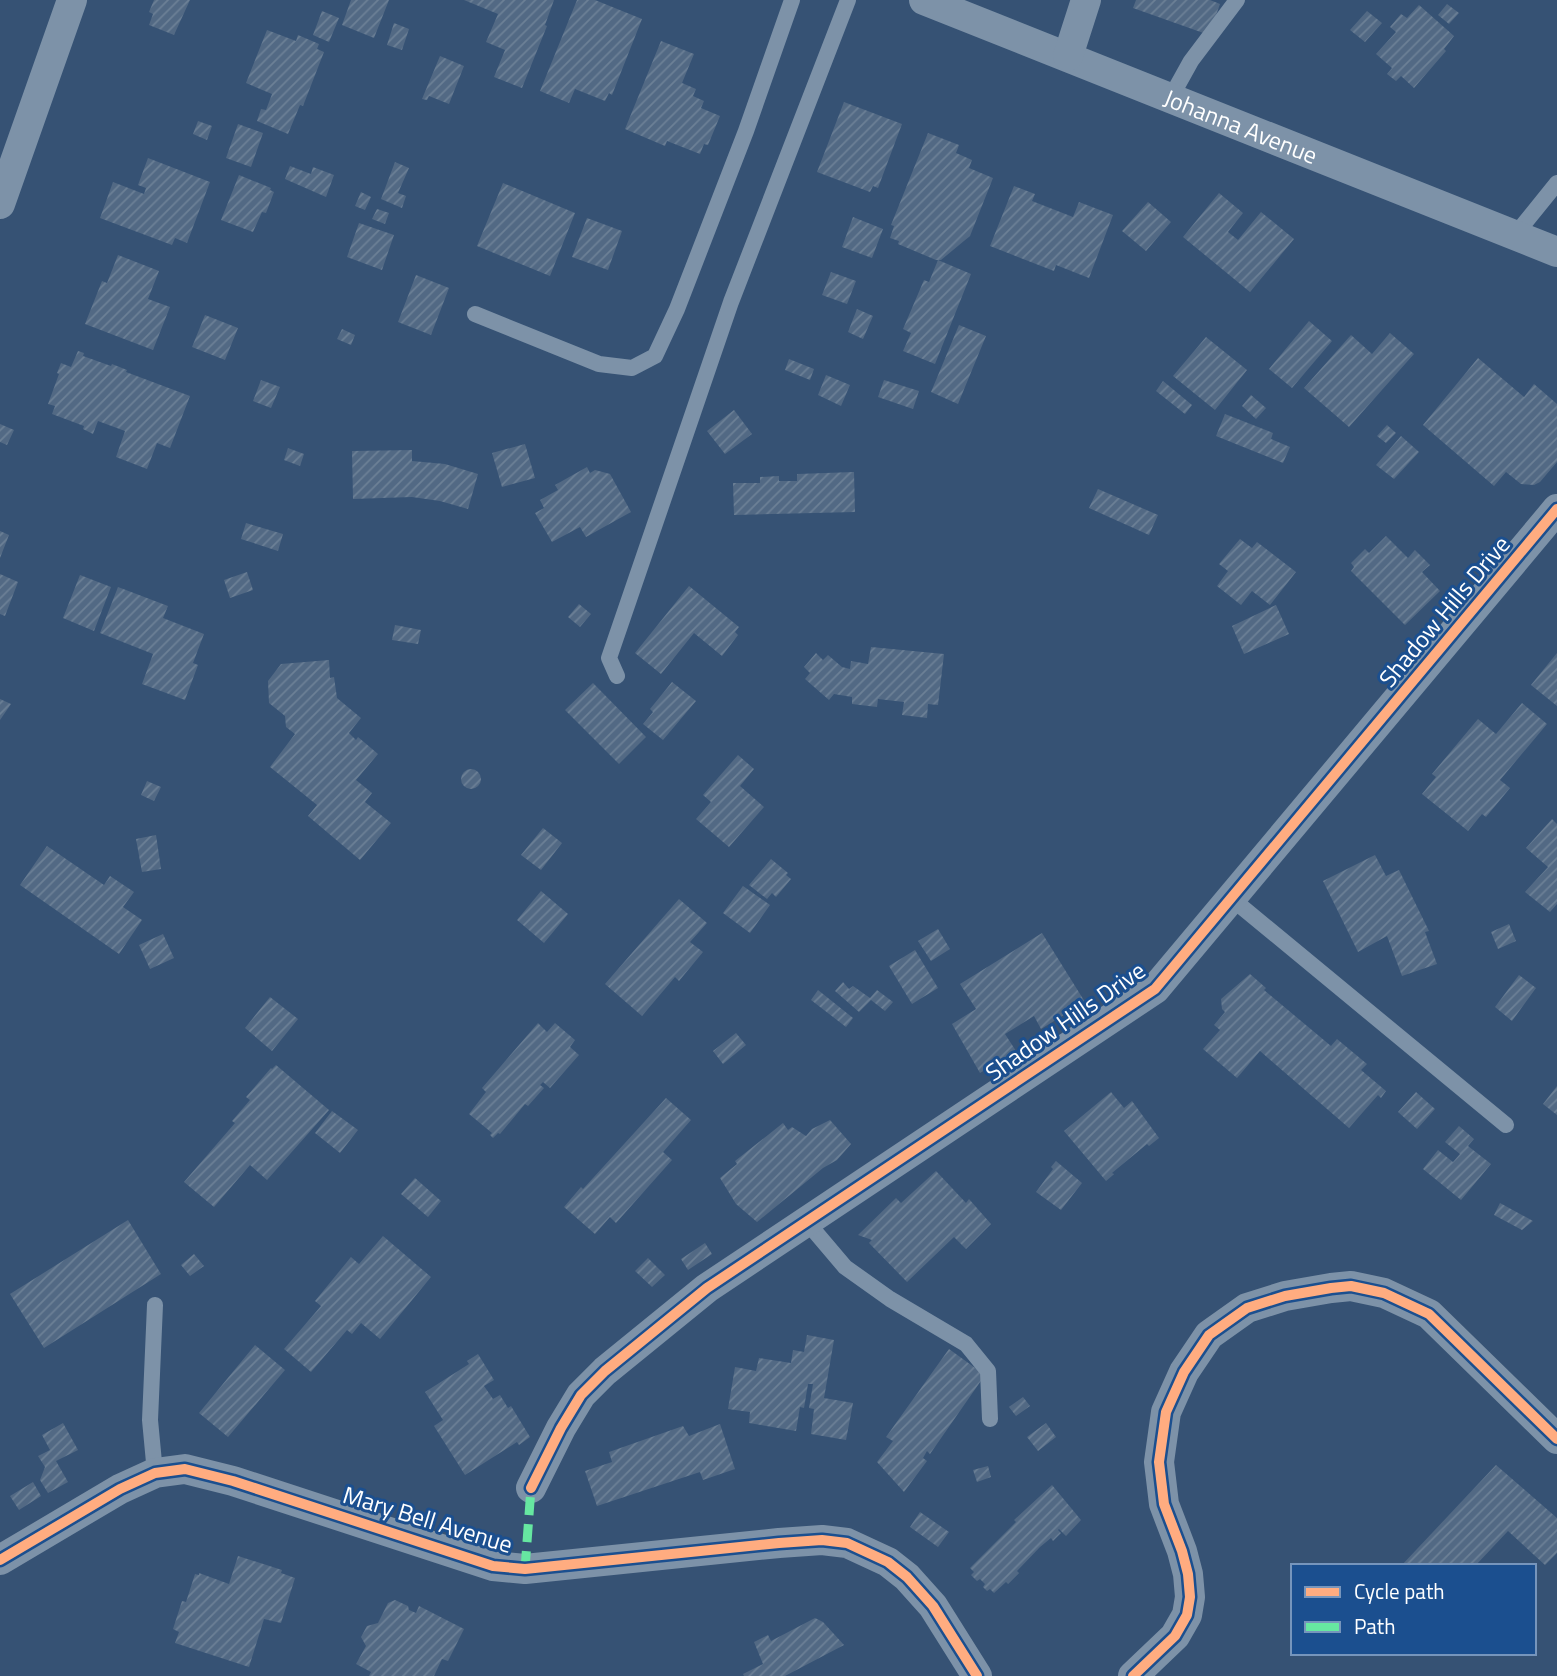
<svg xmlns="http://www.w3.org/2000/svg" width="1557" height="1676" viewBox="0 0 1557 1676" font-family="'Titillium Web',sans-serif">
<defs>
<pattern id="building-hatch" width="6" height="6" patternUnits="userSpaceOnUse" patternTransform="scale(1.75)"><rect width="6" height="6" fill="#526984"/><path d="M-1 1l2-2M0 6l6-6M5 7l2-2" fill="none" stroke="#6c8096"/></pattern>
</defs>
<rect width="100%" height="100%" fill="#365274"/>
<path fill="url(#building-hatch)" d="M154 0H190L174 35 149 25 153 14 149 12Z
M351 0H389L374 38 342 25Z
M464 0H554L545 25 547 26 522 88 494 77 505 50 486 42 498 14Z
M577 0H595L642 19 612 95 609 93 605 101 575 89 569 103 540 91Z
M1136 0H1210L1220 4 1209 35 1133 8Z
M1447 4 1459 13 1449 24 1438 15Z
M1419 5 1454 36 1444 49 1446 51 1414 88 1401 76 1396 81 1387 74 1392 68 1376 54 1396 32 1390 27 1401 14 1407 18Z
M322 11 339 18 329 42 313 35Z
M1367 11 1382 23 1365 42 1350 30Z
M394 23 409 29 402 50 387 45Z
M267 30 296 41 298 35 319 44 317 49 324 52 303 106 300 105 288 134 257 121 261 109 266 110 272 94 246 83Z
M661 41 694 54 682 83 696 89 693 96 704 101 701 108 720 116 708 145 704 144 700 154 667 141 665 146 625 129Z
M440 56 464 66 449 104 429 96 427 100 422 99Z
M844 102 902 124 878 188 873 186 870 192 817 172Z
M198 121 212 126 207 140 193 134Z
M238 124 263 133 251 167 226 158Z
M928 133 959 145 956 153 972 160 969 168 993 178 970 236 941 260H936L898 244 899 241 890 238 894 226 891 225Z
M148 158 210 182 187 243 175 238 172 245 100 218 113 182 144 194 146 188 138 185Z
M395 162 409 168 398 193 406 196 402 208 381 199Z
M290 166 311 174 313 167 334 175 326 197 285 179Z
M239 175 271 188 270 190 274 192 266 213 262 212 253 232 221 220Z
M503 183 575 213 550 276 477 246Z
M1014 186 1035 194 1032 201 1073 217 1079 202 1113 215 1089 278 1056 265 1054 271 990 246Z
M361 192 371 197 365 210 355 206Z
M1219 193 1243 213 1228 232 1238 240 1261 212 1294 239 1250 292 1183 237Z
M1148 202 1171 222 1146 251 1122 231Z
M377 209 389 213 385 224 372 219Z
M853 217 883 229 872 258 842 247Z
M587 218 622 231 608 270 572 257Z
M359 223 394 235 382 270 347 257Z
M118 255 159 271 148 299 170 307 153 350 85 324 102 281 107 283Z
M938 260 971 274 935 364 903 351 911 333 903 329 924 280 929 282Z
M831 272 856 281 847 304 822 295Z
M416 275 449 288 431 335 398 322Z
M857 309 873 316 863 339 848 332Z
M205 315 238 328 225 360 192 347Z
M1309 321 1332 341 1292 388 1269 369Z
M959 325 986 336 958 404 931 392Z
M342 329 355 335 351 345 337 339Z
M1390 333 1414 354 1349 427 1304 388 1351 335 1372 354Z
M1206 337 1247 370 1215 410 1173 376Z
M78 351 84 353 83 356 111 366 112 364 127 370 126 372 190 396 170 448 157 443 147 469 116 457 125 431 98 421 93 434 83 429 84 426 52 414 55 406 48 404 59 374 57 373 61 363 71 367Z
M1478 358 1524 397 1534 384 1557 404V462L1540 482 1534 485 1521 484 1506 472 1494 486 1423 425Z
M789 359 814 369 810 380 785 370Z
M826 375 850 385 841 406 818 395Z
M261 380 280 387 271 408 253 401Z
M884 380 919 391 913 409 878 397Z
M1163 381 1192 405 1185 414 1156 391Z
M1251 395 1266 408 1256 419 1242 406Z
M734 410 752 434 725 454 707 431Z
M1225 414 1273 433 1271 439 1290 447 1283 463 1216 436Z
M0 424 14 430 7 445 0 442Z
M1387 425 1396 433 1386 443 1377 436Z
M1401 436 1419 452 1394 479 1376 465Z
M525 444 535 478 502 487 492 453Z
M288 448 304 454 300 466 284 460Z
M412 450V461L445 464 478 474 468 509 440 501 412 497 353 499 352 451Z
M587 467 590 473 595 470 610 474 631 512 586 537 580 527 552 542 535 513 544 508 540 500 558 490 555 485Z
M854 472 855 512 734 515 733 483H760V477L779 476V481H797V474Z
M1098 489 1158 515 1149 535 1089 508Z
M246 523 283 534 278 551 241 539Z
M0 531 9 535 0 558Z
M1386 536 1408 558 1415 550 1430 565 1422 572 1440 591 1405 625 1351 571 1354 567 1351 563 1365 549 1369 553Z
M1240 539 1252 548 1257 542 1296 572 1270 605 1252 591 1241 605 1217 586 1228 571 1219 564Z
M247 572 253 590 230 598 224 580Z
M0 574 18 582 5 616 0 614Z
M80 575 111 587 94 631 63 618Z
M689 586 739 627 735 632 738 635 722 656 694 633 661 674 635 653Z
M118 587 168 606 163 618 204 634 193 663 198 665 185 700 142 684 153 654 100 633Z
M579 604 591 614 580 627 568 617Z
M1276 605 1289 634 1244 654 1232 626Z
M395 625 421 630 418 644 392 640Z
M871 647 944 654 938 705 928 704 927 718 902 715 904 702 878 699 877 707 852 704V697L834 694 829 700 805 679 810 673 804 667 816 653 823 660 828 655 842 667 850 669 851 661 868 664Z
M1557 653V706L1531 685Z
M329 660 330 678 334 677 337 698 361 718 349 733 356 740 358 737 378 754 356 780 372 793 365 802 391 823 360 860 308 816 317 805 270 767 295 734 286 727 285 716 269 703 268 681 281 664Z
M672 682 696 701 663 740 643 724 653 712 650 709Z
M593 683 646 737 619 764 565 710Z
M0 699 11 704 0 720Z
M1522 703 1547 724 1500 780 1510 788 1486 817 1482 814 1468 831 1422 794 1436 777 1432 774 1478 719 1496 734Z
M738 755 754 769 740 786 764 807 729 847 696 819 711 802 703 795Z
M461 779a10 10 0 1 1 20 0a10 10 0 1 1-20 0Z
M147 781 161 787 154 801 141 795Z
M1552 819 1557 824V904L1550 912 1525 892 1548 867 1526 848Z
M543 828 562 843 541 870 521 855Z
M156 835 161 869 142 872 136 839Z
M47 846 104 885 110 876 134 892 123 907 142 920 119 954 20 885Z
M1375 855 1386 876 1399 870 1429 931 1425 932 1437 964 1402 976 1387 936 1358 952 1323 881Z
M771 859 788 873 786 875 791 879 776 897 772 893 767 899 749 885Z
M743 886 770 905 750 933 723 913Z
M541 891 568 914 544 943 517 920Z
M679 899 707 923 690 942 703 952 679 981 675 977 642 1016 605 984Z
M1509 924 1516 941 1498 949 1491 932Z
M938 929 950 949 931 961 918 941Z
M1042 933 1085 1002 1041 1029 1034 1016 1005 1034 1016 1051 980 1073 952 1024 976 1009 960 984Z
M163 934 174 958 150 969 139 945Z
M915 950 938 988 912 1004 889 966Z
M1250 974 1266 988 1264 990 1331 1046 1337 1039 1367 1064 1361 1070 1386 1091 1381 1098 1378 1095 1349 1128 1260 1051 1237 1078 1203 1049 1220 1030 1214 1025 1225 1012 1222 1009 1221 999Z
M1519 975 1536 988 1512 1021 1495 1007Z
M843 982 849 989 853 986 870 998 877 990 893 1002 885 1011 871 1000 859 1012 835 991Z
M818 990 853 1018 846 1027 811 1000Z
M270 997 298 1019 272 1051 245 1028Z
M538 1023 547 1032 555 1023 575 1040 570 1047 579 1055 550 1088 543 1082 540 1085 544 1088 528 1106 525 1104 500 1134 498 1133 493 1138 490 1135 492 1133 469 1114 486 1092 482 1088Z
M736 1033 746 1045 723 1064 713 1051Z
M276 1065 329 1110 267 1180 250 1165 214 1207 184 1182 235 1123 232 1121 250 1100 246 1097 271 1068 272 1069Z
M1557 1086V1115L1543 1104Z
M1111 1092 1124 1108 1132 1101 1159 1138 1149 1146 1147 1144 1112 1173 1114 1174 1106 1181 1064 1131Z
M1416 1092 1435 1109 1417 1129 1398 1112Z
M666 1098 691 1120 663 1152 672 1160 616 1223 610 1217 595 1234 564 1207 581 1187 583 1189Z
M332 1111 358 1130 340 1153 315 1133Z
M830 1120 851 1144 837 1160 823 1168 757 1222 736 1204 720 1178 737 1164 735 1161 783 1123 788 1130 792 1127 806 1136 812 1129Z
M1459 1126 1474 1139 1468 1146 1491 1164 1461 1200 1423 1169 1438 1150 1453 1162 1460 1154 1445 1142Z
M1056 1161 1082 1183 1061 1210 1036 1192 1053 1169 1051 1167Z
M936 1171 966 1203 969 1199 991 1224 966 1249 954 1237 907 1282 869 1243 872 1240 858 1235 896 1198 901 1203Z
M415 1178 441 1201 428 1217 401 1194Z
M1500 1203 1533 1221 1522 1230 1494 1215Z
M128 1220 161 1274 44 1348 10 1294Z
M383 1236 431 1277 380 1339 361 1323 352 1334 347 1330 311 1372 284 1349 321 1306 315 1301 351 1257 359 1264Z
M705 1243 712 1254 688 1270 681 1259Z
M194 1254 204 1266 190 1276 181 1265Z
M648 1258 665 1275 652 1287 635 1271Z
M807 1335 834 1340 824 1398 853 1403 846 1440 811 1434 814 1409 809 1408 813 1384H808L804 1408 800 1407 796 1431 749 1423 750 1412 728 1409 735 1367 756 1371 759 1358 791 1363 793 1350 804 1352Z
M255 1345 285 1370 228 1437 199 1413Z
M949 1349 985 1375 930 1454 927 1451 923 1458 927 1461 904 1492 877 1462 893 1441 886 1437Z
M478 1354 494 1380 484 1386 493 1399 500 1395 508 1408 511 1406 530 1437 519 1445 517 1442 465 1475 434 1426 443 1420 425 1392 469 1364 467 1361Z
M1023 1397 1030 1406 1016 1416 1009 1407Z
M63 1423 78 1450 56 1461 68 1482 48 1493 40 1480 45 1467 38 1456 50 1450 42 1435Z
M1046 1423 1056 1437 1038 1451 1027 1437Z
M720 1424 735 1469 703 1480 700 1472 597 1506 585 1471 612 1462 609 1452 683 1426 689 1436Z
M1496 1465 1557 1518V1553L1545 1565 1508 1531 1475 1566H1401Z
M988 1466 991 1477 977 1482 973 1470Z
M33 1482 41 1496 19 1510 10 1496Z
M1052 1485 1081 1520 1066 1536 1059 1529 1058 1530 1061 1533 1053 1541 1051 1538 1040 1547 1017 1571 1019 1573 1008 1584 1006 1582 994 1593 990 1589 987 1591 983 1587 985 1584 980 1579 977 1581 971 1575 974 1572 970 1568 1016 1522 1014 1520Z
M920 1512 949 1532 938 1547 910 1527Z
M238 1556 282 1570 281 1573 295 1578 281 1623 264 1619 249 1667 175 1643 179 1632 173 1629 182 1601 186 1602 195 1574 199 1575V1573L229 1584Z
M395 1600 408 1606 409 1610 416 1613 419 1606 464 1629 448 1661 442 1659 434 1676H369L371 1672 356 1664 366 1646 361 1637 367 1626 378 1623 388 1603Z
M815 1618 823 1622 844 1645 785 1676H744L743 1674 763 1664 754 1642 768 1635 771 1641Z"/>
<g fill="none" stroke-linecap="round" stroke-linejoin="round">
<path stroke="#7d92a8" stroke-width="16" d="M1171 97 1191 61 1237 0
M1515 235 1557 183
M475 314 599 364 632 368 655 356 677 309 746 131 792 0
M617 676 609 658 731 302 848 0
M1231 898 1506 1125
M806 1221 845 1267 890 1299 966 1344 988 1371 990 1419
M155 1473 150 1420 155 1305"/>
<g stroke="#7d92a8" stroke-width="30">
<path id="s1" d="M924 0 1557 252"/>
<path d="M1068 56 1086 0"/>
<path d="M0 204 72 0"/>
<path d="M531 1488 561 1428 581 1395 605 1371 707 1288 1155 989 1557 509"/>
<path d="M0 1560 120 1489 155 1473 185 1469 233 1481 493 1566 525 1569 779 1543 822 1540 847 1543 888 1562 907 1577 933 1606 977 1676"/>
<path d="M1133 1676 1175 1636 1187 1615 1190 1597 1188 1574 1182 1551 1164 1504 1159 1462 1166 1412 1184 1372 1209 1335 1247 1308 1285 1296 1331 1288 1351 1286 1384 1293 1429 1314 1557 1439"/>
</g>
<path stroke="#66e7a1" stroke-width="9" stroke-dasharray="18 9" stroke-linecap="butt" d="M525 1569 531 1488"/>
<g stroke="#1b4f8f" stroke-width="15">
<path id="cycleway" d="M531 1488 561 1428 581 1395 605 1371 707 1288 1155 989 1557 509
M0 1560 120 1489 155 1473 185 1469 233 1481 493 1566 525 1569 779 1543 822 1540 847 1543 888 1562 907 1577 933 1606 977 1676
M1133 1676 1175 1636 1187 1615 1190 1597 1188 1574 1182 1551 1164 1504 1159 1462 1166 1412 1184 1372 1209 1335 1247 1308 1285 1296 1331 1288 1351 1286 1384 1293 1429 1314 1557 1439"/>
</g>
<use href="#cycleway" stroke="#ffac80" stroke-width="10"/>
</g>
<g text-anchor="middle" dominant-baseline="central" stroke-width="6" stroke-linejoin="round" paint-order="stroke">
<g font-size="24" fill="#fff" stroke="#1b4f8f">
<text stroke="none"><textPath href="#s1" startOffset="341">Johanna Avenue</textPath></text>
<text transform="translate(1444 611) rotate(-50)">Shadow Hills Drive</text>
<text transform="translate(1065 1021) rotate(-35)">Shadow Hills Drive</text>
<text transform="translate(428 1519) rotate(17)">Mary Bell Avenue</text>
</g>
</g>
<rect x="1291" y="1564" width="245" height="91" fill="#1b4f8f" stroke="#7695bc" stroke-width="2"/>
<rect x="1305" y="1587" width="35" height="10" fill="#ffac80" stroke="#7695bc" stroke-width="2"/>
<text x="1354" y="1599" font-size="21" fill="#ffffff">Cycle path</text>
<rect x="1305" y="1622" width="35" height="10" fill="#66e7a1" stroke="#7695bc" stroke-width="2"/>
<text x="1354" y="1634" font-size="21" fill="#ffffff">Path</text>
</svg>
